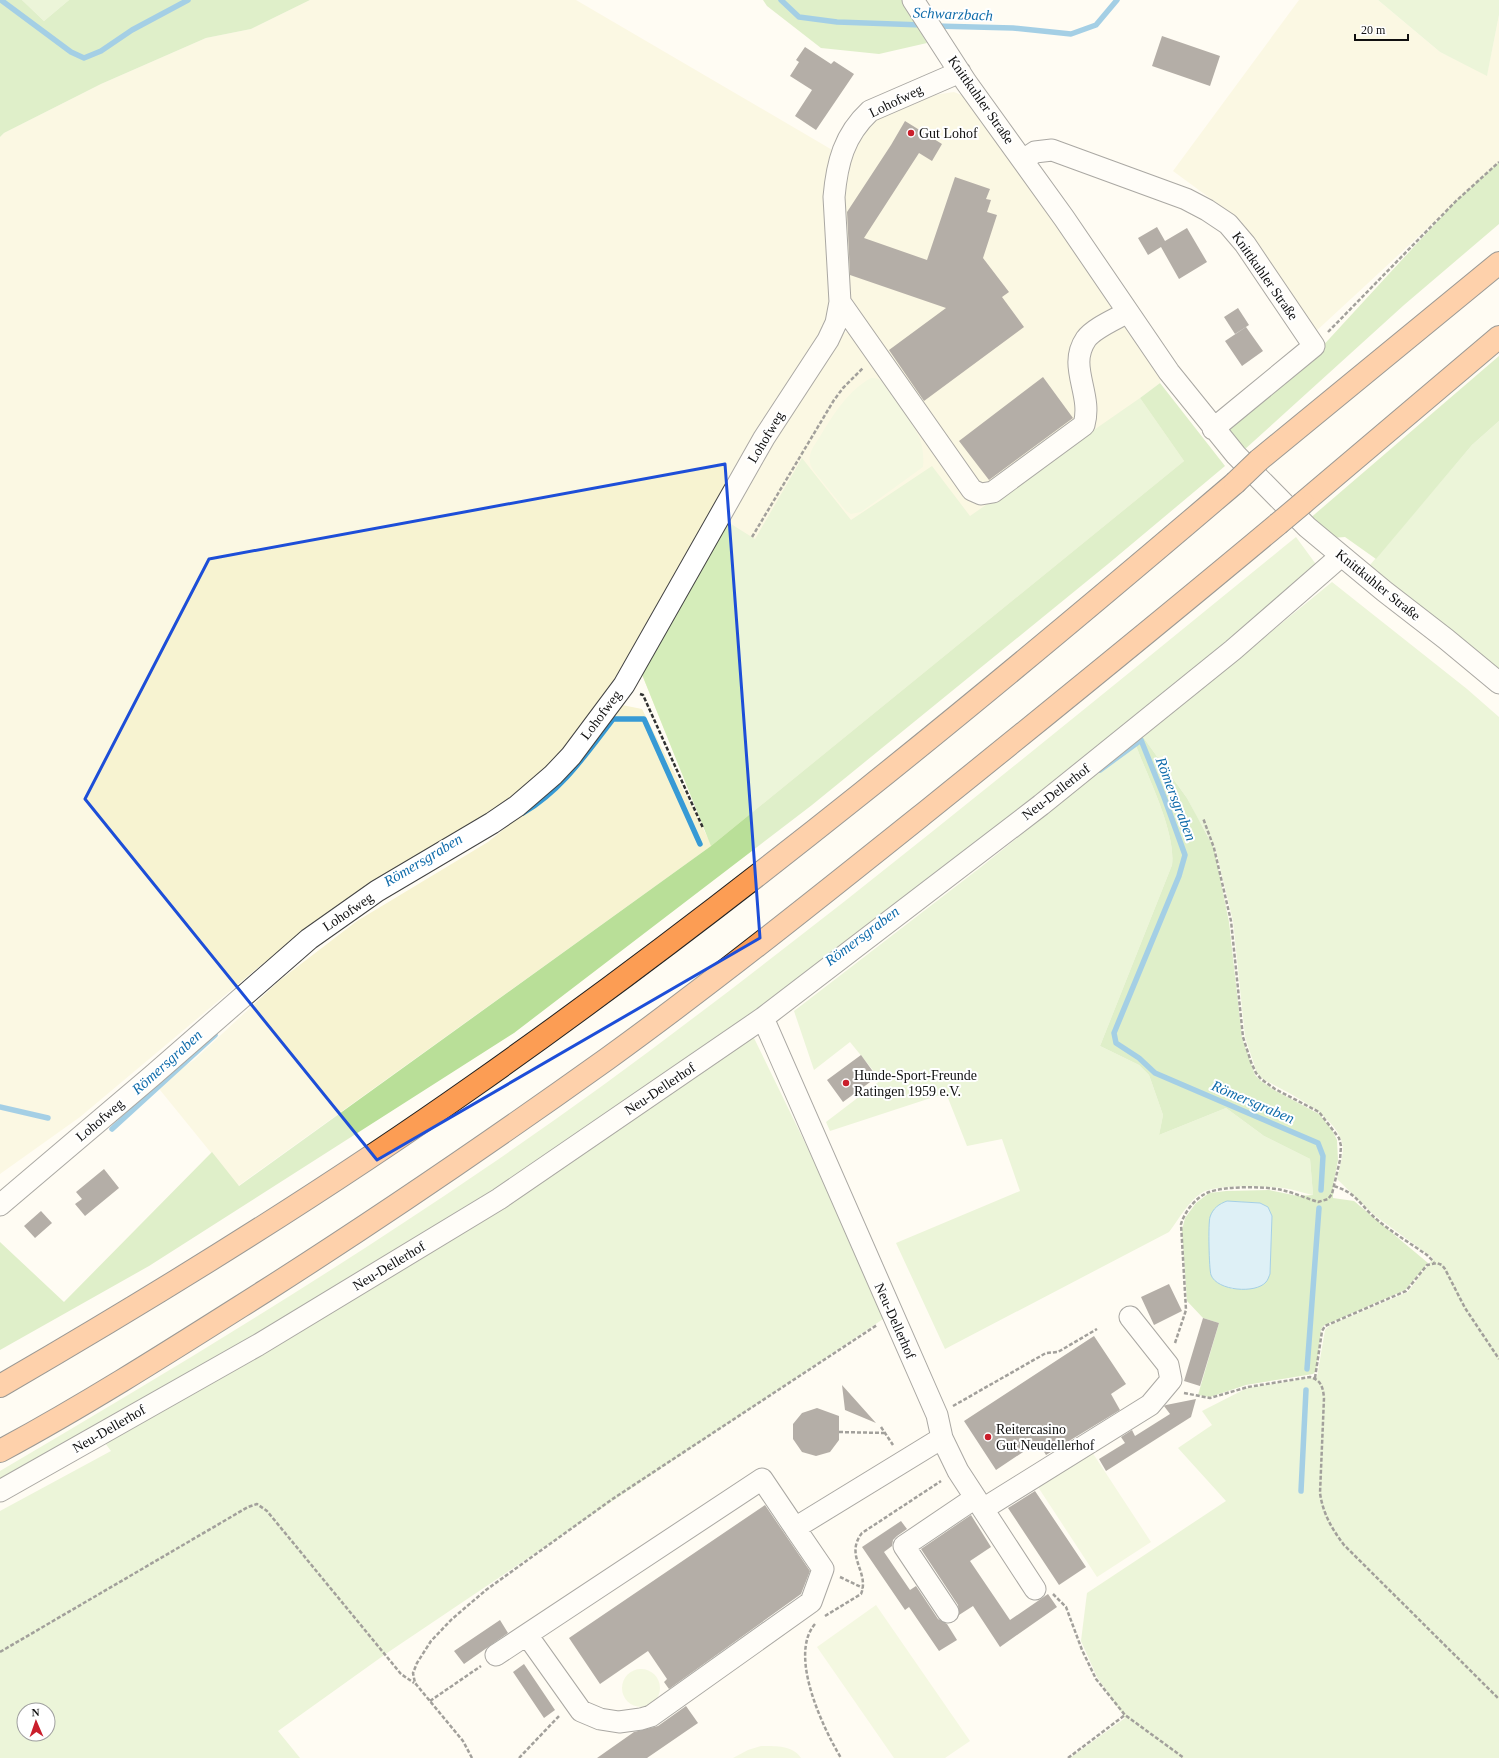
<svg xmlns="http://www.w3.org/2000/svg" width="1499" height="1758" viewBox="0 0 1499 1758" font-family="'Times New Roman',serif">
<rect width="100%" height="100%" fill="#fffcf3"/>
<path fill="#f7f3d1" d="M310 0H576L834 151 832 319 611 691 554 763 522 794 339 907 260 966 80 1117 0 1174V137L4 133 101 84 206 38 251 29Z
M1299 0H1378L1440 52 1487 75 1499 15V162L1313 334 1241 221 1173 171Z
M954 92 969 98 1161 373 1160 383 1140 398 1184 461 711 846 238 1186 156 1085 194 1060 280 980 357 921 488 842 557 786 622 705 642 709 709 840 641 672 727 512 840 335 851 329 838 203 860 132 873 118 921 97Z"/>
<path fill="#d5edba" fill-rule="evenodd" d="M22 0H69L44 21Z
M1378 0H1499V15L1487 76 1440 52Z
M1140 398 1184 461 711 846 641 672 723 519 755 539 802 458 851 520 932 466 970 516Z
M1499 421V671L1370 565 1472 445Z
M1296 537 1318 567 1037 799 760 1012 497 1189 276 1329 0 1483V1471C164 1375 327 1276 484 1169 608 1085 727 993 845 901 997 781 1146 659 1296 537Z
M1332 582 1467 689 1499 717V1758H1070L1125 1718 1097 1677 1081 1641 1087 1593 1226 1501 1178 1448 1212 1425 1202 1411 1247 1388 1317 1377 1325 1330 1330 1325 1408 1292 1433 1258 1374 1215 1337 1179C1339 1168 1345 1153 1342 1142 1333 1113 1288 1093 1263 1079L1257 1073 1245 1037 1233 921 1215 847 1199 821 1187 798 1143 737Z
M1135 743C1147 776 1176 831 1172 865L1100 1046 1139 1065 1149 1075 1163 1115 1159 1135 1226 1108 1264 1136 1310 1159 1313 1195C1303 1193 1293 1189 1283 1188 1265 1186 1219 1184 1203 1192 1189 1200 1179 1219 1169 1232L945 1349 896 1243 1020 1191 1002 1139 967 1146 946 1093 830 1131 826 1122 881 1080 850 1042 814 1070 794 1011 981 867Z
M753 1036 889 1315 387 1653 278 1731 300 1758H0V1511L111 1451 105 1443ZM24 1710H48V1734H24Z"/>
<path fill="#b9df98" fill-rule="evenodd" d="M0 0H22L44 21 69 0H310L251 29 206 38 101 84 4 133 0 137Z
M763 0H902L927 43 879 54 821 48 767 6Z
M1499 162V224L1404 305 1244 450 1224 428 1319 350 1456 201Z
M1499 356V421L1472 445 1376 559 1345 537 1332 538 1308 520Z
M1160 383 1225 466 1108 564 812 805 514 1033 149 1266 0 1350V1242L64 1302 212 1152 239 1186 711 846 1184 461 1140 398Z
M1143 737 1187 798 1214 848 1229 922 1242 1038 1255 1075 1261 1081 1274 1090 1319 1114 1332 1130 1337 1140 1338 1160 1333 1186V1198L1354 1201 1428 1263 1405 1290 1323 1326 1321 1330 1316 1371 1313 1374 1246 1385 1210 1397 1198 1395 1219 1323 1203 1318 1187 1301 1182 1230 1185 1218 1196 1203 1209 1193 1226 1191 1269 1190 1298 1196 1313 1195 1310 1159 1264 1136 1226 1108 1159 1135 1163 1115 1149 1075 1139 1065 1100 1046 1172 865C1176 831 1147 776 1135 743ZM1227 1201 1260 1203 1268 1207 1272 1216 1270 1273C1263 1291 1248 1289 1231 1289Z"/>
<path fill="#e7f3cc" d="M871 378C875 378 877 378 880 380 890 388 915 427 920 439 923 448 924 458 923 467L861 512 851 514 846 511 813 470C810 465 809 461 810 455 812 447 818 440 822 433 835 412 849 390 871 378Z
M1092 1452 1151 1542 1097 1577 1038 1487Z
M876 1605 970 1741 945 1758H894L817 1647Z
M622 1688a19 19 0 1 1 38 0a19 19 0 1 1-38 0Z
M761 1746C774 1746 793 1745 801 1758H733L748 1750Z"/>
<path fill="#b5e2fa" stroke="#379ad5" d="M1227 1201 1260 1203 1268 1207 1272 1216 1270 1274C1269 1276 1268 1280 1266 1282 1256 1294 1217 1291 1211 1275 1209 1269 1208 1223 1210 1217 1213 1208 1219 1204 1227 1201Z"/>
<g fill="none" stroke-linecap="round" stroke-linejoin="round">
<path stroke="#379ad5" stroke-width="5.5" d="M1 0 71 52 84 58 101 51 132 30 188 0
M781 0 799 17 837 22 923 25
M935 26 1013 28 1071 34 1096 25 1117 0
M1100 770 1141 740 1164 797 1185 855 1179 876 1114 1033 1116 1043 1139 1058 1155 1073 1318 1143 1323 1156 1321 1190
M523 813C562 790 586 754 613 719H644L700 844
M0 1107 48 1118
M112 1129 215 1035
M1307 1369 1319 1208
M1301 1491 1306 1390"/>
</g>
<path fill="#5a514c" d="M1162 36 1220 56 1210 86 1152 66Z
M805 47 831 64 834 61 854 74 816 130 795 116 812 90 790 76 799 62 796 60Z
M905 121 942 144 932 161 919 153 864 238 927 260 955 177 990 189 986 199 991 200 987 212 997 215 983 258 1009 292 1002 297 1024 327 924 401 889 350 946 308 850 275 847 212 891 145Z
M1157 227 1165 241 1187 228 1207 262 1179 279 1161 247 1148 255 1138 238Z
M1238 308 1249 325 1235 334 1224 317Z
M1246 327 1263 351 1242 366 1225 341Z
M1043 377 1073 418 989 480 959 441Z
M861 1055 877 1077 843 1102 827 1080Z
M104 1169 119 1188 85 1216 75 1204 82 1199 76 1192Z
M41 1211 52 1223 35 1238 24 1226Z
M1169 1284 1182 1311 1154 1325 1141 1297Z
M1203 1318 1219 1323 1200 1386 1184 1381Z
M1094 1336 1126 1384 1111 1394 1120 1410 1046 1455 1038 1442 996 1470 964 1421Z
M842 1385 876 1423 845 1410Z
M1196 1399 1191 1417 1106 1471 1099 1459 1125 1443 1121 1437 1132 1430 1135 1436 1170 1414 1164 1406 1166 1405Z
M817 1408 839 1416V1440L830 1452 816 1456 802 1452 793 1439V1424L802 1413Z
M1035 1491 1086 1567 1059 1585 1008 1508Z
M765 1505 810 1571 801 1594 669 1689 664 1682 667 1679 648 1651 600 1684 569 1638Z
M971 1515 991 1547 970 1561 1010 1620 1048 1594 1057 1607 1000 1647 973 1606 959 1615 958 1605 921 1549Z
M901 1521 907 1529 897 1536 893 1540 892 1546 884 1552 910 1590 916 1586 938 1619 947 1624 957 1640 939 1651 909 1607 905 1610 862 1547Z
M500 1620 508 1633 464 1664 454 1651Z
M524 1664 555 1710 544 1718 513 1672Z
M686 1706 698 1723 647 1758H597L634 1732 658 1726Z"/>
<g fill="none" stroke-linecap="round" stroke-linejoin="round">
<g stroke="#434343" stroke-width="23">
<path id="minor" d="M913 0 966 82 1064 218 1169 372 1236 455 1307 527 1384 591 1446 639 1499 683
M1023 160 1035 152 1052 150 1186 199 1207 210 1228 224 1245 244 1314 346 1213 429
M840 302 972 490 981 494 993 492 1084 425C1093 393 1067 367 1086 339 1094 328 1116 319 1128 312
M763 1018 937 1415 942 1438 958 1471 1035 1589
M0 1205 152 1076 309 939 377 891 492 823 517 806 553 775 571 756 624 685 764 438 828 340 836 323 840 302 834 197C837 163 844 135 870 111L960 72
M0 1491 258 1345 499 1199 763 1018 1041 805 1233 650 1341 556
M983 1509 1150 1405 1171 1380 1168 1365 1130 1317
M948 1612 904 1546 975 1498
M527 1635 581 1711 600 1719 619 1722 641 1719 651 1716 811 1602 823 1569 795 1528
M496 1655 762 1479 795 1528 942 1438"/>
</g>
<g stroke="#212121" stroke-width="24">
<path id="highway" d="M1259 460 1499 263
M1303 503 1499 337
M0 1386C162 1292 322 1193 475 1085 739 899 989 693 1235 483
M0 1451C91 1402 178 1346 265 1291 381 1217 495 1139 607 1059 716 980 822 895 927 811 1045 716 1162 621 1278 524"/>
</g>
<path stroke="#323232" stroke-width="2.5" stroke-dasharray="4 2" stroke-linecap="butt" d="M1328 332 1456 201 1499 162
M752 537 834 400 843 388 863 368
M640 694 643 695 703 828
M1334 1186C1356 1193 1358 1202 1373 1216 1388 1230 1410 1243 1427 1255L1434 1262
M1175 1343 1186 1310 1181 1224C1185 1211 1196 1197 1209 1192 1227 1186 1263 1186 1282 1190 1294 1193 1306 1198 1318 1202L1328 1199 1332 1194 1340 1160 1341 1146 1339 1138 1319 1112 1275 1089 1261 1079 1256 1073 1251 1062 1243 1037 1231 921 1214 848 1203 818
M1315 1378 1322 1331 1325 1326 1406 1291 1427 1265 1437 1263 1442 1265 1445 1269 1465 1308 1499 1359
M1184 1393 1210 1398 1248 1387 1310 1377C1321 1380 1323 1387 1324 1398L1320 1493C1323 1514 1332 1529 1344 1545L1499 1699
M953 1406 1046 1353 1058 1352 1097 1329
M881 1427 893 1445
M839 1432 885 1433
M840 1577 863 1588
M1053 1594 1066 1607 1082 1650 1096 1679 1125 1715 1184 1758
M825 1616 861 1594C870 1572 844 1556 862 1533L941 1481
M815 1624C788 1655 823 1728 841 1758
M0 1652 248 1507 257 1504 267 1511 401 1674 414 1683
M430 1701 481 1666
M472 1758 463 1741 415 1683 413 1673 417 1663 431 1641 452 1619 486 1590 611 1500 877 1325
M519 1758 560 1715
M1068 1758 1125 1715"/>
<use href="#minor" stroke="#fff" stroke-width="21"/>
<use href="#highway" stroke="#fc9d54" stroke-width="22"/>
<g stroke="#212121" stroke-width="24" stroke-linecap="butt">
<path id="highway-bridge" d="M1235 483 1259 460
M1278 524 1303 503"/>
</g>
<use href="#highway-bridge" stroke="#fc9d54" stroke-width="22"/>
</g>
<path d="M0 0H1499V1758H0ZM725 464 760 938 377 1160 85 799 209 559Z" fill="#fffcf3" fill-opacity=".55" fill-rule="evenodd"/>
<path fill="none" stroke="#1d4ed8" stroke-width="3" stroke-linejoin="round" d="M725 464 760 938 377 1160 85 799 209 559Z"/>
<g fill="#ca1e2b" stroke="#fff" stroke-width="1.5">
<circle cx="911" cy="133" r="4"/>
<circle cx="846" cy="1083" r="4"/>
<circle cx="988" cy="1437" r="4"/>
</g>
<g text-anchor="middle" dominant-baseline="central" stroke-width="4" stroke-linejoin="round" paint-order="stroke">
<g font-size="14" fill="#101010" stroke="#fff">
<text transform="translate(981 100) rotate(55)">Knittkuhler Straße</text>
<text transform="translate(896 101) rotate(-26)">Lohofweg</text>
<text transform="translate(1265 276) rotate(55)">Knittkuhler Straße</text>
<text transform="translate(766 437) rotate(-59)">Lohofweg</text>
<text transform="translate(1378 585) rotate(39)">Knittkuhler Straße</text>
<text transform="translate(601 715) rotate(-53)">Lohofweg</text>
<text transform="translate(1056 792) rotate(-38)">Neu-Dellerhof</text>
<text transform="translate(348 912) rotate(-34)">Lohofweg</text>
<text transform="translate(660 1089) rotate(-34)">Neu-Dellerhof</text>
<text transform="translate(100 1120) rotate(-40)">Lohofweg</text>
<text transform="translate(389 1266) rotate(-31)">Neu-Dellerhof</text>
<text transform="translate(895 1321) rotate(66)">Neu-Dellerhof</text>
<text transform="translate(109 1429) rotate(-30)">Neu-Dellerhof</text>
</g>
<g font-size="14" fill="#101010" stroke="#fff" text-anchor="start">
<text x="919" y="133">Gut Lohof</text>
<text x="854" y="1075">Hunde-Sport-Freunde<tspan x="854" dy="16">Ratingen 1959 e.V.</tspan></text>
<text x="996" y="1429">Reitercasino<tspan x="996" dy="16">Gut Neudellerhof</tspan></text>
</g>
<g font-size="15" font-style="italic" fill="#106cab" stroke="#fff">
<text transform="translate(953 14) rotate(2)">Schwarzbach</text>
<text transform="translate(1176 799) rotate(69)">Römersgraben</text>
<text transform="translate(423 860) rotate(-31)">Römersgraben</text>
<text transform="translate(862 936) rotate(-37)">Römersgraben</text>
<text transform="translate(167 1062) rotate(-42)">Römersgraben</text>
<text transform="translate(1253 1102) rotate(23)">Römersgraben</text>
</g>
</g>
<g transform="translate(36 1722) rotate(358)"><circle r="19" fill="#ffffff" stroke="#9f9f9f"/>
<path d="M0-3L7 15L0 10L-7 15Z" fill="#ca1e2b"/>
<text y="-6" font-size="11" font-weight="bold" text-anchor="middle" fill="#101010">N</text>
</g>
<path d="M1355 34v6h53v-6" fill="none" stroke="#101010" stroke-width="2"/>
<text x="1361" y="34" font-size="12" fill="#101010" stroke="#ffffff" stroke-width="3" paint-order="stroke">20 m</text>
</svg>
